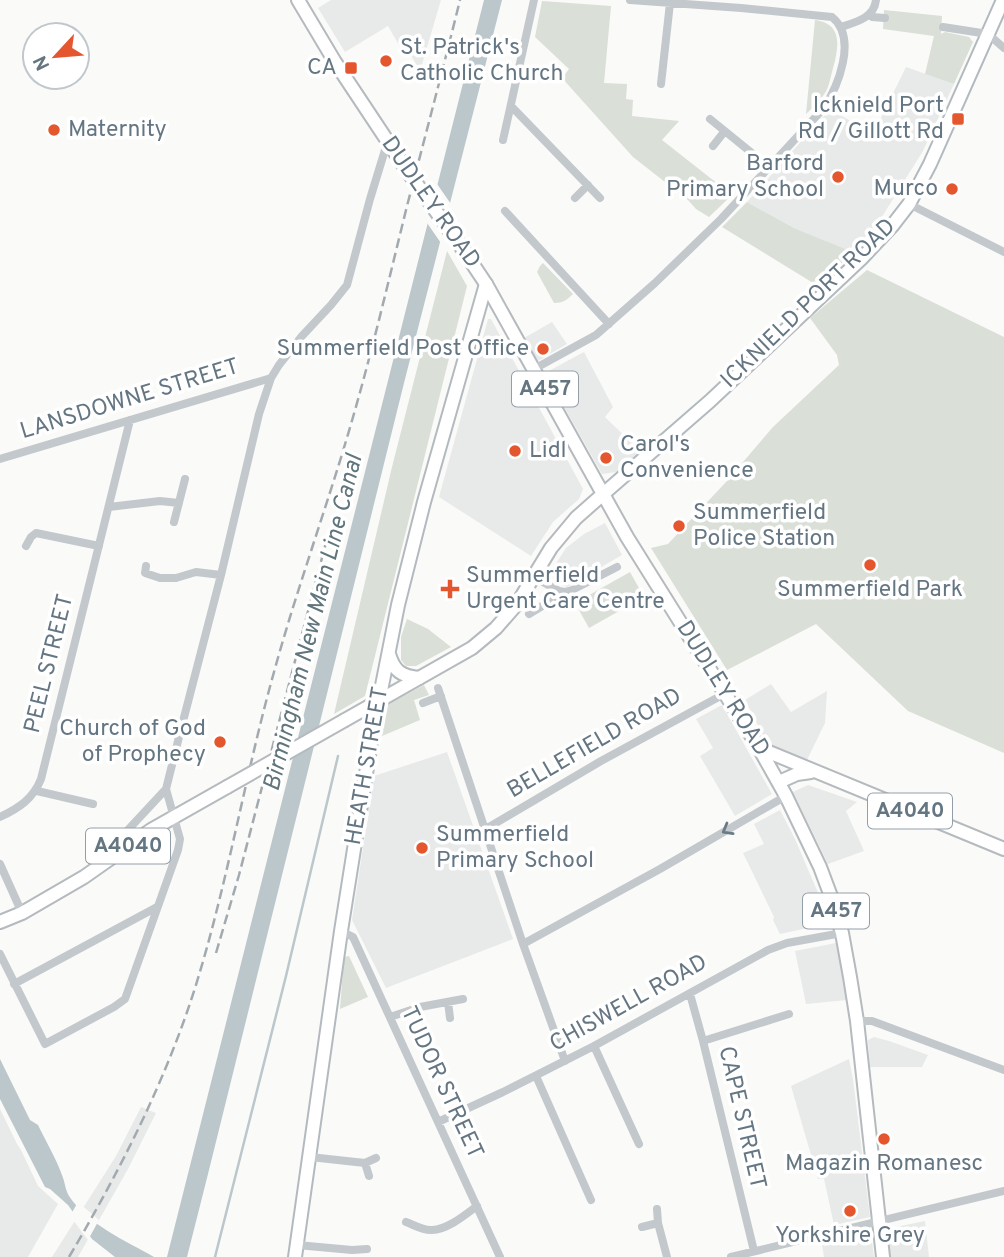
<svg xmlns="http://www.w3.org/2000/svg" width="1004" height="1257" viewBox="0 0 1004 1257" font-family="Overpass,sans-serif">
<rect width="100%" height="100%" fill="#fafaf8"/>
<path fill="#e8e9e9" d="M331 0H441L420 71 405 45 400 47 388 26 345 52 318 8Z
M906 67 954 84 923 151 883 215 853 252 794 228 747 202 830 109 873 134Z
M488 319H491L583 489 579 499 553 522 531 556 439 497Z
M552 322 567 344 538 361 524 338Z
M584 352 613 407 605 417 640 451 617 472 602 474 545 373Z
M605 523 622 555 567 587 558 584 553 578V568L566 548 584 534Z
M771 684 791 712 827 691 825 723 805 764 771 749 761 732 745 700Z
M722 705 772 794 735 816 700 756 713 748 696 719Z
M447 752 513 939 386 988 352 920 374 776Z
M808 785 857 802 846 811 864 851 828 864 793 792Z
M780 810 795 839 831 923 780 934 773 920 774 917 743 853 764 844 754 824Z
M836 943 847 1000 806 1004 795 951Z
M874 1037 889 1041 928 1055 922 1067H870L868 1040Z
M849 1059 853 1079 870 1217 834 1225 824 1179H818L791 1086Z
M141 1107 156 1113 128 1169 78 1257H52L116 1156Z
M0 1109 17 1144 21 1150 38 1186 58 1204 28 1257H0Z
M925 1221 929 1257H889L886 1229Z
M871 1234 874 1257H824L822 1245Z"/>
<path fill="#dadfd7" d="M542 1 611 6 604 83 627 84 626 99 633 100 632 116 679 121 662 140 732 195 709 217 696 209 688 200 633 157 562 78 569 69 535 37Z
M884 10 942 16 941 34 945 32 969 37 973 42 954 84 925 74 934 36 883 29Z
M815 20C845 24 838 50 832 72 830 79 829 87 825 93 820 101 813 107 806 114Z
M747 202 794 228 853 252 818 286 722 227Z
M447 251 467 286 365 696 334 714 392 467Z
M543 263 573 294C567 300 563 303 554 303L537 272 540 266Z
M867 270 1004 337V753L908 711 816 624 727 670 651 548 668 544 726 482 773 427 839 365 837 355 810 318Z
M630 572 644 597 589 628 575 603Z
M407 619 428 629 451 647 416 666H406L401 660V637Z
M424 685 429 695 414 700 420 720 382 736 387 705Z
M349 956 368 997 340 1009 344 957Z"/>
<path fill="#bbc7cb" d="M484 0H502L404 383 208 1174 187 1257H167Z
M0 1059 30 1120 38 1125C46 1142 56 1158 62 1175 65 1182 65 1189 69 1196 88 1225 125 1240 154 1257H115L92 1239 68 1205 50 1189 45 1187 0 1099Z"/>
<path fill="#fafaf8" d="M435 181 453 207 443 246 425 220Z
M78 1202 99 1220 88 1240 70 1216Z"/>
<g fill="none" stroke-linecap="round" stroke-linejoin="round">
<path stroke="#bbc7cb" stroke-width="2.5" d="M215 1257 286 976 338 756"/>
<g stroke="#b3babf" stroke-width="16">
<path id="secondary" d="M602 495 710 401 861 259 892 226 909 204 930 164 1003 0
M389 654C394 671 401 676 419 678
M295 1257 341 931 372 736 398 605 424 502 486 284"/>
</g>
<g stroke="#b5babe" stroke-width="16">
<path id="primary" d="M298 0 335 62 406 169
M462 248 486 284 627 537 759 748 786 796 820 867 832 899 842 933 850 977 857 1021 883 1257
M345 720 472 648 496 628 517 604 551 548 576 518 602 495
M759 748 1004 849
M779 782 797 774 811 772
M0 922 22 913 84 877 151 830 227 787"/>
</g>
<path stroke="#c3c8cc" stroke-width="8" d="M870 15 872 17 885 18
M841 27C856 22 874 18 876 0
M943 27 988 34 1004 48
M661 84 670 3
M511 106 600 198
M710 119 769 167
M503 140 534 0
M713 146 724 132
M575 198 588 185
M909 204 1004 252
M505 211 609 324
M534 369 596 335 655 283 721 219 823 109C838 87 858 38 832 17L741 8 630 0
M0 459 271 378
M109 507 160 501 179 503
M174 522 185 479
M26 546 31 537 36 533 99 546
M146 566 145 573 160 578H176L196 572 221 575
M534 577 559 591 565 592
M529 614 565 592 572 590 617 567
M438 688 523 944 565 1061
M423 703 441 696
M37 791 93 804
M0 817C19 808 33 799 41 779L130 420
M484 830 601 761 726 693
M99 861 166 789
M0 864 22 913
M341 931 353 937 500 1257
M523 944 660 869 786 796
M0 954 45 1044 114 1007 125 999 178 850 180 839 166 789 181 729 221 575 259 414 271 378 279 365 302 336 331 305 347 285 370 199 385 150 389 144
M14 984 157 907
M690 994 703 1041 754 1251
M448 1002 450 1018
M390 1017 420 1007 463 999
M857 1021H872L1004 1070
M703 1041 789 1014
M594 1046 639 1144
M536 1076 591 1200
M438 1122 503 1092 594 1046 768 950 787 943 842 933
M310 1157 365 1163 376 1158
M365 1163 369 1176
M657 1209 658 1223 667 1257
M406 1222C414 1225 424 1231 432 1230 447 1230 465 1215 477 1206
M642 1227 658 1223
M297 1245 352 1250 367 1249
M731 1257 1004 1191"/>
<use href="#secondary" stroke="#fff" stroke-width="12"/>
<use href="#primary" stroke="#fff" stroke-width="12"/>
<path stroke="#a2aab0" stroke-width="2.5" stroke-dasharray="10 5" stroke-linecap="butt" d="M216 953 239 875 329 531
M69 1257C122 1167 169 1075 199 975 229 875 246 772 274 672 297 588 327 507 351 424 372 352 389 279 407 206 425 137 443 69 460 0"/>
<g stroke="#b5babe" stroke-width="16" stroke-linecap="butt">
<path id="primary-bridge" d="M406 169 462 248
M227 787 345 720"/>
</g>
<use href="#primary-bridge" stroke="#fff" stroke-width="12"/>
</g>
<defs><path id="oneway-chevron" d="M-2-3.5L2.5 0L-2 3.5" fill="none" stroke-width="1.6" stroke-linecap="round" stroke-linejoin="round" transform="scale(1.75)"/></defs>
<use stroke="#6a7a87" href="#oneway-chevron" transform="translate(727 830) rotate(150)"/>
<g fill="#e4572e" stroke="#fff" stroke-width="2.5">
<circle cx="386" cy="61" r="7"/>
<rect x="344" y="61" width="14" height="14" rx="3.5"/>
<rect x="951" y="112" width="14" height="14" rx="3.5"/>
<circle cx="54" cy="130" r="7"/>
<circle cx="838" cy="177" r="7"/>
<circle cx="952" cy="189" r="7"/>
<circle cx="543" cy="349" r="7"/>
<circle cx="515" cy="451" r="7"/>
<circle cx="606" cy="458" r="7"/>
<circle cx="679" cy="526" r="7"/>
<circle cx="870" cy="565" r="7"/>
<path d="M446.5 578.5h7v7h7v7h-7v7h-7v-7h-7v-7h7z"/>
<circle cx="220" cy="742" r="7"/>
<circle cx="422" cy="848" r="7"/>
<circle cx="884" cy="1139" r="7"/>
<circle cx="850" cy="1211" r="7"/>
</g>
<g text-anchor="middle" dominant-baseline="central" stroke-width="7" stroke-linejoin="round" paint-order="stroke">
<g fill="#fff" stroke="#939fa8" stroke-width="2">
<rect x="512" y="371.5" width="66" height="35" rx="5"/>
<rect x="868" y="793.5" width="84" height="35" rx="5"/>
<rect x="86" y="828.5" width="84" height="35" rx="5"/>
<rect x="803" y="893.5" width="66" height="35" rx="5"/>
</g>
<g font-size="21" font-weight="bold" fill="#657683">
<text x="545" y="389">A457</text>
<text x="910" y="811">A4040</text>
<text x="128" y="846">A4040</text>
<text x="836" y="911">A457</text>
</g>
<g font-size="23" fill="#657683" stroke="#fff" text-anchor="start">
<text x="400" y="48">St. Patrick's<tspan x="400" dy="26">Catholic Church</tspan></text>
<text x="337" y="68" text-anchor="end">CA</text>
<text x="944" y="106" text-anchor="end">Icknield Port<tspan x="944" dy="26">Rd / Gillott Rd</tspan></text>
<text x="68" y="130">Maternity</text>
<text x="824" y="164" text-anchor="end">Barford<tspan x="824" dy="26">Primary School</tspan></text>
<text x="938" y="189" text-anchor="end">Murco</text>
<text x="529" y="349" text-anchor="end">Summerfield Post Office</text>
<text x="620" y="445">Carol's<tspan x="620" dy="26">Convenience</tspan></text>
<text x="529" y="451">Lidl</text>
<text x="693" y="513">Summerfield<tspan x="693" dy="26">Police Station</tspan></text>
<text x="466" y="576">Summerfield<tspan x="466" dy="26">Urgent Care Centre</tspan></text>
<text x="870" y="590" text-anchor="middle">Summerfield Park</text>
<text x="206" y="729" text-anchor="end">Church of God<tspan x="206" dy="26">of Prophecy</tspan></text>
<text x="436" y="835">Summerfield<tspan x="436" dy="26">Primary School</tspan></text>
<text x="884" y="1164" text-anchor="middle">Magazin Romanesc</text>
<text x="850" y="1236" text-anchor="middle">Yorkshire Grey</text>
</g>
<g font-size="23" fill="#657683" stroke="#fff">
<text transform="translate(430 203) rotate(55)">DUDLEY ROAD</text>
<text transform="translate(809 304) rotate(-44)">ICKNIELD PORT ROAD</text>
<text transform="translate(130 400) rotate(-17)">LANSDOWNE STREET</text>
<text transform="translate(50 664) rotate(-76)">PEEL STREET</text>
<text transform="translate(722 689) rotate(58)">DUDLEY ROAD</text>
<text transform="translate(595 744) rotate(-30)">BELLEFIELD ROAD</text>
<text transform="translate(368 766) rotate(-80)">HEATH STREET</text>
<text transform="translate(629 1004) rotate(-29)">CHISWELL ROAD</text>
<text transform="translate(441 1083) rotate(65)">TUDOR STREET</text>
<text transform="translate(741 1118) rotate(77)">CAPE STREET</text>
</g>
<g font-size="24" font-style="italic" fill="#60757c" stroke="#fff">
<text transform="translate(314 623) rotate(-76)">Birmingham New Main Line Canal</text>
</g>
</g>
<g transform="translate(56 56) rotate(244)"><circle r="33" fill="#ffffff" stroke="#c1c8cd" stroke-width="2"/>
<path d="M0-5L12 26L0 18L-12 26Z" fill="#e4572e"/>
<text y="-10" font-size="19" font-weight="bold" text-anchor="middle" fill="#657683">N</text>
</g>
</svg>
